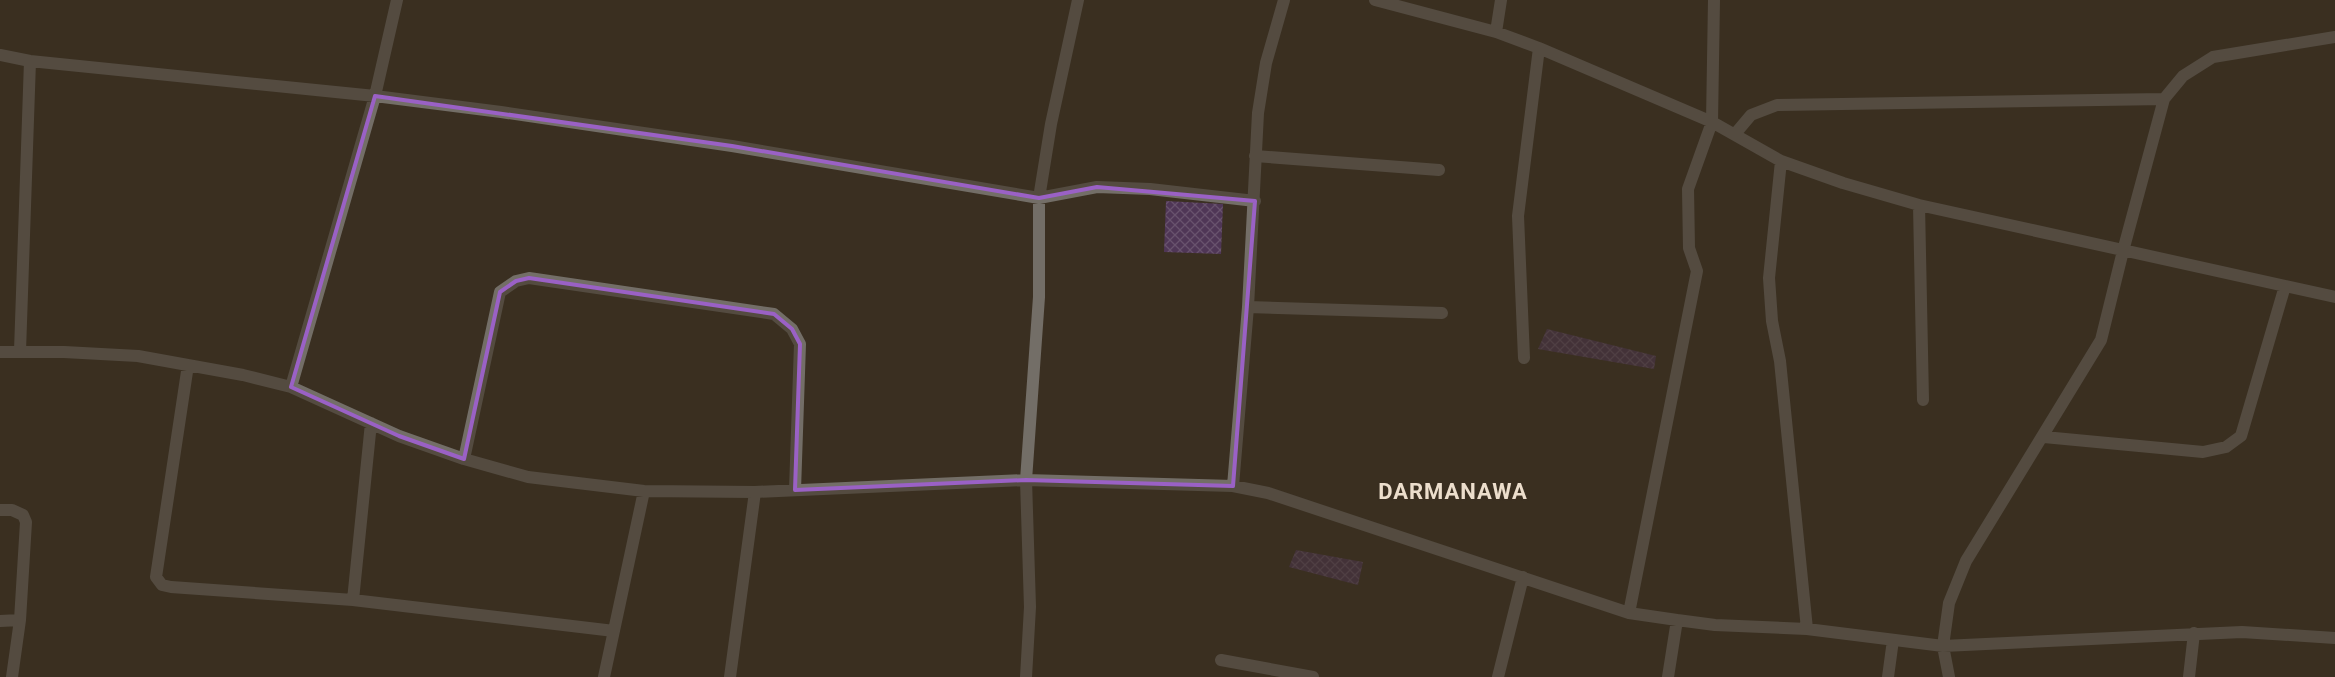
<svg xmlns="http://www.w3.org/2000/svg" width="2335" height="677" viewBox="0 0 2335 677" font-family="Roboto,sans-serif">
<defs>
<pattern id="building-cross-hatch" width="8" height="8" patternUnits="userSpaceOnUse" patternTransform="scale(1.25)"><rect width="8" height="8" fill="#4f3656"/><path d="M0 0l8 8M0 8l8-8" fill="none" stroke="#68526d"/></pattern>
</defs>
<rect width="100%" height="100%" fill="#3a2f21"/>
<path fill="url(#building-cross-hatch)" d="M1166 201 1223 204 1221 254 1164 252Z
M1547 329 1656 356 1654 369 1538 349Z
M1296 550 1363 562 1358 585 1289 567Z"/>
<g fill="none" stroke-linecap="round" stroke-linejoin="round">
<path stroke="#736e67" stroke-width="12" d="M1375 0 1496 32 1539 48 1712 122 1781 161 1843 183 1919 205 2335 297
M1496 32 1501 0
M0 55 30 61 375 96 501 112 732 146 1039 198 1097 187 1150 189 1255 201
M1735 134 1751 115 1777 105 2164 99
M1255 156 1439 170
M1781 161 1769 278 1772 321 1780 361 1807 629
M1919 205 1923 400
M1248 307 1442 313
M20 351 30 61
M0 352H64L138 356 243 375 291 387 399 436 464 459 528 477 644 491 755 492 1026 480 1233 486 1268 493 1629 613 1677 620 1715 625 1807 629 1943 646 2242 632 2335 638
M1524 358 1518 216 1539 48
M188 365 156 577 162 585 171 587 353 600 614 631
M291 387 375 96 397 0
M2044 437 2203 452 2226 447 2241 436 2285 286
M464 459 500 292 516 281 529 278 774 314 792 329 800 344 795 490
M1233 486 1248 307 1258 113 1266 63 1284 0
M0 510H12L23 515 26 522 20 620 12 677
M353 600 371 423
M1629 613 1697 271 1689 248 1688 189 1712 122 1714 0
M0 621 20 620
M1221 660 1313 677
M604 677 644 491
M730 677 755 492
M1026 677 1030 607 1026 480 1039 297V198L1051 124 1078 0
M1498 677 1523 577
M1668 677 1677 620
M1888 677 1893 640
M1949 677 1943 646 1949 603 1966 561 2101 340 2123 251 2164 99 2183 76 2213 57 2335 37
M2189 677 2194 633"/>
</g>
<path d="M0 0H2335V677H0ZM375 96 732 146 1039 198 1097 187 1255 201 1233 486 1026 480 795 490 800 344 792 329 774 314 529 278 516 281 500 292 464 459 399 436 291 387Z" fill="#3a2f21" fill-opacity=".55" fill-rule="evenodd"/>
<path fill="none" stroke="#9a61c5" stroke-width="4" stroke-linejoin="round" d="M375 96 732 146 1039 198 1097 187 1255 201 1233 486 1026 480 795 490 800 344 792 329 774 314 529 278 516 281 500 292 464 459 399 436 291 387Z"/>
<g text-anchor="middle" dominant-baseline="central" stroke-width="4" stroke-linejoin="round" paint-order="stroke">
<g font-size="22" font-weight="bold" letter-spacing="1" fill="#ecdecc" stroke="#3a2f21">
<text x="1453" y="491">DARMANAWA</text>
</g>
</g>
</svg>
